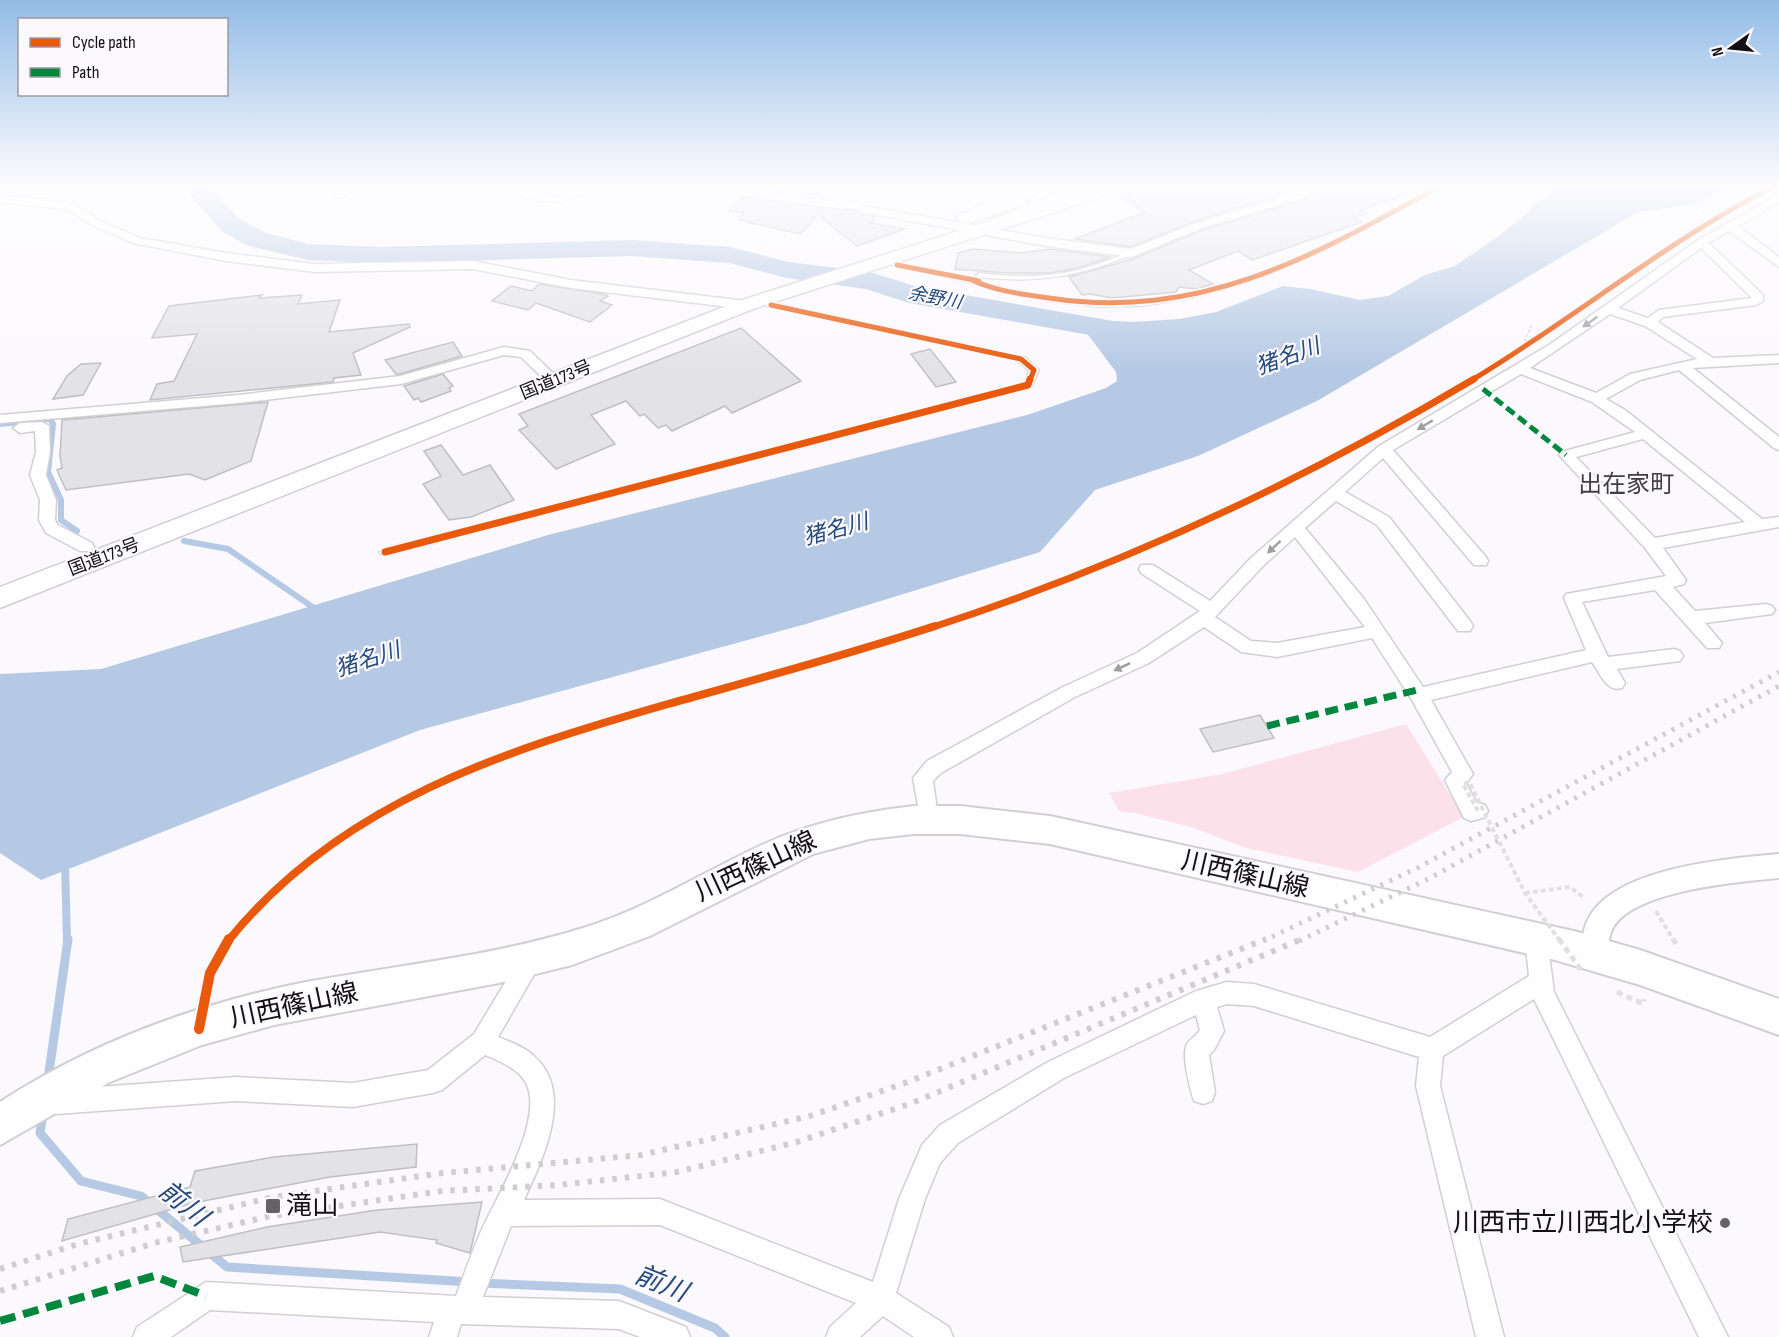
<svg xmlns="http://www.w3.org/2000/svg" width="1779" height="1337" viewBox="0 0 1779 1337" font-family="'Sofia Sans Condensed','Noto Sans JP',sans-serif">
<rect width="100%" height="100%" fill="#fbf9fd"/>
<path fill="#fce1ea" d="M1406 724 1464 817 1358 872 1246 848 1191 827 1135 813 1120 812 1109 793 1222 774Z"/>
<path fill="#b5c9e4" d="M1552 185H1734L1695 204 1638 212 1317 401 1198 456 1095 490 1040 552 806 624 420 730 41 880 0 853V674L101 669 548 535 1027 415 1106 388 1117 381 1116 372 1086 332 1094 320 1133 322 1179 319 1216 312 1283 286 1310 289 1360 300 1388 296 1425 275 1455 266 1500 235 1532 209V203L1545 199 1552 191Z"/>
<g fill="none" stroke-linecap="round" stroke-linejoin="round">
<path stroke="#b5c9e4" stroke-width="6" d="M0 424 50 419 53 424 48 472 61 500V520L77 531
M184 541 228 549 317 610"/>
<path stroke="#b5c9e4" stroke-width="8" d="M65 864 67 941"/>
<path stroke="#b5c9e4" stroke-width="9" d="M48 1079 68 939
M43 1114 40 1133 81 1181 141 1196 227 1267 470 1282
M481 1283 620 1289 715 1328 725 1337"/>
<path fill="#b5c9e4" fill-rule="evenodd" d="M181 185H207L240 219 266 233 308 244 381 247 631 240 730 247 788 262 870 272 914 286 1147 327 1158 330 1162 336 1158 342 1147 345 909 303 866 289 787 278 729 263 631 256 381 263 308 260 246 245 222 231Z"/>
</g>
<path fill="#e3e2e6" stroke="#bfbfc2" stroke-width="1.5" d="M751 184H799L819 195 749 188Z
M1150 184H1249L1256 193 1312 184 1190 223 1131 247 1075 239 1145 212 1123 199 1132 195 1125 192 1128 190 1152 187Z
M1333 184H1426V188L1360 210 1367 213 1354 218 1362 222 1252 260 1238 251 1189 270 1213 284 1196 289 1179 287 1176 292 1112 298 1090 294 1082 295 1069 277 1133 259 1200 231 1304 200Z
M741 197 850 210 875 217 871 223 905 229 857 246 818 215 800 234 739 220 744 212 729 211Z
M973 249 1021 253 1051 249 1111 257 1078 268 1050 273H1008L955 269 958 253Z
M539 284 604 294 608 296 600 301 612 305 590 322 536 303 528 310 492 301 511 286 532 291Z
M262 295 259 298 302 295 298 304 340 300 329 332 409 324 410 327 353 353 361 375 334 378 333 382 150 400 157 384 174 381 197 334 152 338 169 306Z
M741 328 801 381 732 413 725 406 672 431 666 425 658 428 644 414 640 416 626 401 591 415 615 444 556 469 519 430 528 426 519 414Z
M453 342 462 356 400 374H396L385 360Z
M930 349 956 382 936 387 911 354Z
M101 363 83 395 53 399 67 376 81 364Z
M443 374 453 386 449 388 451 391 421 402 418 398 414 400 404 386Z
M268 402 251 461 205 480 189 474 66 490 57 470 62 468 60 456 62 420Z
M441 445 463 475 490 465 514 500 471 517 449 520 423 484 441 476 424 451Z
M1260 715 1274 738 1213 752 1200 729Z
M417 1144 416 1167 330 1177 193 1203 62 1241 68 1219 190 1187 195 1171 274 1157Z
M482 1202 470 1253 436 1243 437 1240 380 1232 183 1262 180 1247 267 1227 377 1210Z"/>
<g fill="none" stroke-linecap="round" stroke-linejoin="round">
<g stroke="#d0cfd2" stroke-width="3">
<path id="service" d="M1132 251 1134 252V254C1079 276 1038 284 979 277L976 275 979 273C1017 278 1055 278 1092 266 1105 262 1118 256 1132 251Z"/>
</g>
<g stroke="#d0cfd2" stroke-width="2">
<path id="pedestrian" d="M1437 185H1446L1365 230 1280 270 1236 286 1192 298 1143 306 1098 307 1047 301 892 265 897 262C963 276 1030 299 1098 301 1220 306 1333 242 1437 185Z
M771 302 1025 357 1039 370 1032 387 385 556 381 555 379 552 385 548 1024 383 1029 371 1018 361 768 307 766 305Z"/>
</g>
<g stroke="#d0cfd2" stroke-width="3">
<path id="minor" d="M347 185H358L344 197H336V193Z
M477 185H498L542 195 559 196 576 188 681 185 676 188 578 194 561 202 540 201Z
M689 185H714L837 202 804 185H817L864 206 1046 238 1131 249 1191 225 1318 185H1331L1303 198 1199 229 1132 257 1046 246 861 212 847 207 842 209 694 188Z
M1779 194V202L1738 226 1779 257V267L1729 231 1709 243 1763 295V301L1756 305 1663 317 1658 322 1713 358 1779 355V363L1693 368 1779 437V450L1774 448 1679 370 1640 380 1606 399 1625 410 1762 519 1779 517V527L1663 548 1686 580 1684 584 1673 587 1695 611 1766 604 1772 606 1775 610 1772 614 1705 623 1722 643 1719 648H1707L1655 590 1582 602 1608 657 1674 649 1680 651 1683 656 1680 661 1617 669 1625 683 1622 688C1607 693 1600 673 1592 662L1431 700 1473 774 1466 783 1476 802 1485 805 1488 811 1485 817 1471 821 1464 818 1445 780 1452 772 1412 700 1372 638 1277 657 1241 652 1204 627 1149 663 1075 697 941 773 933 781 938 817 935 823 928 826 921 823 913 778 927 761 1063 687 1137 653 1200 611 1141 573 1139 569 1141 565H1153L1210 601 1251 558 1379 446 1549 345 1698 240ZM1701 248 1752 298 1659 310 1648 318 1618 308ZM1610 314 1645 326 1697 359 1630 374 1596 393 1530 368ZM1521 374 1592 402 1635 432 1561 452 1559 455 1645 548 1666 576 1566 594 1564 598 1586 650 1423 687 1364 599 1305 528 1336 501 1377 525 1458 631H1470L1473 626 1470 621 1389 517 1345 492 1383 458 1474 565H1486L1488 561 1486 557 1393 450ZM1643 439 1745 522 1655 538 1576 457ZM1295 537 1365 627 1277 643 1251 641 1215 617 1263 566Z
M0 196 45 199 76 205 100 221 140 238 226 253 315 264 473 261 571 280 746 301 752 305 746 309 571 288 473 269 315 272 226 261 133 243 92 225 69 210 0 202Z
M504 347 530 351 561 381 559 384H549L521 357 504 355 401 384 238 403 0 423V415L238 395 400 376Z
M42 422 49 426 50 452 46 475 56 500 55 520 58 525 92 543 94 547 92 551H80L46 533 39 520 40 500 30 475 36 452 35 431 20 433 13 428 20 423Z
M1536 929 1544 932 1547 939 1554 992 1728 1337H1699L1534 999 1443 1056 1440 1086 1504 1337H1476L1416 1086 1419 1057 1254 1006 1227 1004 1217 1007 1224 1031 1214 1050 1209 1055 1215 1092 1212 1101 1203 1104 1194 1101C1190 1089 1181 1054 1187 1044 1191 1038 1197 1035 1200 1030L1196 1015 1064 1078 958 1143 940 1163 925 1199 896 1293 949 1327 953 1337H914L883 1316 860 1337H826L830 1327 856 1303 660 1225 511 1226 483 1297 619 1301 686 1327 690 1337H640L619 1329 461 1324 457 1337H429L434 1322 210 1310 171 1337H133L137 1327 206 1282 456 1296C464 1274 472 1252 481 1231 496 1198 545 1119 526 1083 518 1068 499 1061 485 1055L442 1090 433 1093 353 1107 236 1101 56 1114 47 1111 44 1102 47 1093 56 1090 236 1077 353 1083 428 1070 474 1034 524 951 532 948 540 951 543 959 498 1037C511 1042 525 1047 535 1057 575 1093 542 1161 524 1200L660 1199 873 1282 899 1199 922 1145 940 1125 1048 1062 1196 991 1227 982 1254 984 1430 1037 1529 976 1525 939 1528 932Z"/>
</g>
<g stroke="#d0cfd2" stroke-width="4">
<path id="tertiary" d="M1779 854V878C1740 882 1627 890 1611 932 1607 942 1610 953 1606 963L1596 967 1586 963C1582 954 1582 947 1583 937 1590 868 1727 859 1779 854Z"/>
</g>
<g stroke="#d0cfd2" stroke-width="4">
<path id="primary" d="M914 806H960L1050 816 1574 931 1640 950 1779 999V1035L1640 985 1555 960 1050 844 960 834H914L869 839 813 854 650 936 572 965 499 983 274 1025 202 1045 110 1082 0 1145V1102C92 1042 199 1003 306 982 399 965 493 956 583 928 648 908 703 872 764 844 813 822 862 812 914 806Z"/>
</g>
<g stroke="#d0cfd2" stroke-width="3">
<path id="trunk" d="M1025 185H1048L1045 189 986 216 979 218 970 212 972 208Z
M1103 185H1129L1126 189 753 309 0 608V587L739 301Z"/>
</g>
<g stroke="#d0cfd2" stroke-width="3">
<path id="motorway" d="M1077 185H1103L1100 189 1005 228H991L988 224 991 220Z
M1019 194 1026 196 1029 200 1026 204 967 224 960 222 957 218 960 214Z"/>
</g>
<path stroke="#e1e0e1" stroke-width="2" stroke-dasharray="3 2" stroke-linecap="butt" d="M1704 211 1700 219 1705 223
M1530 345 1525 339 1532 325"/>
<path stroke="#e1e0e1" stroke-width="4" stroke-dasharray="5 3" stroke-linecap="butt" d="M1525 893 1570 887 1583 897
M1656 911 1674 941"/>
<path stroke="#e1e0e1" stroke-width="5" stroke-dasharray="6 4.5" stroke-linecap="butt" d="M1673 939 1676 944
M1617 992 1643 1004 1644 999"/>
<use href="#service" fill="#fefeff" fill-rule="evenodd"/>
<use href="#pedestrian" fill="#fefeff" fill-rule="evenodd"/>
<use href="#minor" fill="#fefeff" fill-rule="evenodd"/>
<use href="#tertiary" fill="#fefeff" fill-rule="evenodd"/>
<use href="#primary" fill="#fefeff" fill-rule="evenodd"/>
<use href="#trunk" fill="#fefeff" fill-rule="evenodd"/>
<use href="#motorway" fill="#fefeff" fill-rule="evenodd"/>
<path stroke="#cecece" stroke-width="5" stroke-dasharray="3 7" stroke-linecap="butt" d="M1263 941 1419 867 1779 672
M1299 941 1430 878 1779 686"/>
<path stroke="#cecece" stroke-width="6" stroke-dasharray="4.5 8" stroke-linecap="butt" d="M0 1269 78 1244 273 1197 443 1173 641 1155 810 1116 905 1083 1266 939
M0 1291 158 1242 271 1216 442 1191 559 1185 677 1172 797 1142 912 1103 1302 939"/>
<path stroke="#e1e0e1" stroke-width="4" stroke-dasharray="5 3" stroke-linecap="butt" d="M1478 811 1463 784 1469 782 1525 893 1560 941"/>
<path stroke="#e1e0e1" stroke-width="5" stroke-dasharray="6 4.5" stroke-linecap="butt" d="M1559 939 1581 970"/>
<path stroke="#00873e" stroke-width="5" stroke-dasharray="10 5" stroke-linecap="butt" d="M1483 389 1566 455"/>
<path stroke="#00873e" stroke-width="7" stroke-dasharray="13 7" stroke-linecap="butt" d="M1267 726 1417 690"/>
<path stroke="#00873e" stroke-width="8" stroke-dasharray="16 8" stroke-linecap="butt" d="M0 1321 154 1276 206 1296"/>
<g stroke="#fbf8fe" stroke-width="8">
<path id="cycleway-far3" d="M897 265 979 281
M970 279C994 291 1022 294 1049 298 1201 321 1314 256 1442 185
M771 305 1021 359 1034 370 1030 380
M1472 380C1575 318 1668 240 1776 185"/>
</g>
<g stroke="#fbf8fe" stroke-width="10">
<path id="cycleway-far2" d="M385 552 1028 385 1030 379
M930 628C1122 566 1301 482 1474 379"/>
</g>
<g stroke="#fbf8fe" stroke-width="12">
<path id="cycleway-far1" d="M228 941C340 802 504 751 668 704 757 679 847 655 935 626"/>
</g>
<g stroke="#fbf8fe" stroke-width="14">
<path id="cycleway" d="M199 1029 210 973 229 939"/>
</g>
<use href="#cycleway-far3" stroke="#e8590c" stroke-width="5"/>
<use href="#cycleway-far2" stroke="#e8590c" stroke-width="7"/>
<use href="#cycleway-far1" stroke="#e8590c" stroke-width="8"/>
<use href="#cycleway" stroke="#e8590c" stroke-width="10"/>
</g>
<defs><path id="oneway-solid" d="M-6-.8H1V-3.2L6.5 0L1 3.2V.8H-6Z" transform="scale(1.5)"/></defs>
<g fill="#a09fa1">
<use href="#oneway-solid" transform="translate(1590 322) rotate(145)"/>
<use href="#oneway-solid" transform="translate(1425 425) rotate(149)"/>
<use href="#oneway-solid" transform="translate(1274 547) rotate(137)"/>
<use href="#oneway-solid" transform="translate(1122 667) rotate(155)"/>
</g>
<linearGradient id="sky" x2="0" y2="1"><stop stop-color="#93bce6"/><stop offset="0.5" stop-color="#fdfcfe"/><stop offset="1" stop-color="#fdfcfe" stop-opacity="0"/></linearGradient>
<rect width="1779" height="372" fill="url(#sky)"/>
<g fill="#646265" stroke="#fbf8fe" stroke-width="2">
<rect x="265" y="1198" width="16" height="16" rx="3"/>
<circle cx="1725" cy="1223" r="6"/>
</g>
<g text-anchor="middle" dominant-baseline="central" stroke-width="4.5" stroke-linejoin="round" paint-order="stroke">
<g font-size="18" font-style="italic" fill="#244b7c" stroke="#fbf8fe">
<text transform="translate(935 298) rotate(11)">余野川</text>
</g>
<g font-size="18" fill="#121013" stroke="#fbf8fe">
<text transform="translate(556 380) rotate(-22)">国道173号</text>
<text transform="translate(104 557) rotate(-21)">国道173号</text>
</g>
<g font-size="22" font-style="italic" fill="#244b7c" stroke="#fbf8fe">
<text transform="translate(1288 357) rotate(-20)">猪名川</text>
<text transform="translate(836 530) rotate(-15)">猪名川</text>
<text transform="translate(368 660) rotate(-18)">猪名川</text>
</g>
<g font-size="24" fill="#413d44" stroke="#fbf8fe">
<text x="1626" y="484">出在家町</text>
</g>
<g font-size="26" fill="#121013" stroke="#fbf8fe">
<text transform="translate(756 867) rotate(-25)">川西篠山線</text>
<text transform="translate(1245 875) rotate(13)">川西篠山線</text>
<text transform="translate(294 1006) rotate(-12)">川西篠山線</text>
</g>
<g font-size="26" fill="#121013" stroke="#fbf8fe" text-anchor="start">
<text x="286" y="1206">滝山</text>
<text x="1713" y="1223" text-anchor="end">川西市立川西北小学校</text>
</g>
<g font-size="27" font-style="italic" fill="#244b7c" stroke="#fbf8fe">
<text transform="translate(183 1204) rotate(39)">前川</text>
<text transform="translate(661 1284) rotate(22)">前川</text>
</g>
</g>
<rect x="18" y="18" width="210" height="78" fill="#fbf8fe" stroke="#9e9ba0" stroke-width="1.5"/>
<rect x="30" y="38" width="30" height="9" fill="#e8590c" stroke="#9e9ba0" stroke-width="1.5"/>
<text x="72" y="48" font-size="18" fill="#121013">Cycle path</text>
<rect x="30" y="68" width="30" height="9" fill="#00873e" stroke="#9e9ba0" stroke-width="1.5"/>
<text x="72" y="78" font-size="18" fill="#121013">Path</text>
<g transform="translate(1731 48) rotate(255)" stroke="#fbf8fe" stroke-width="4.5" paint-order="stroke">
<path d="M0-4.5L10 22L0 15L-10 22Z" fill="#121013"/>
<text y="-9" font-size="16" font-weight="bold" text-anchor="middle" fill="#121013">N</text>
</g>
</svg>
